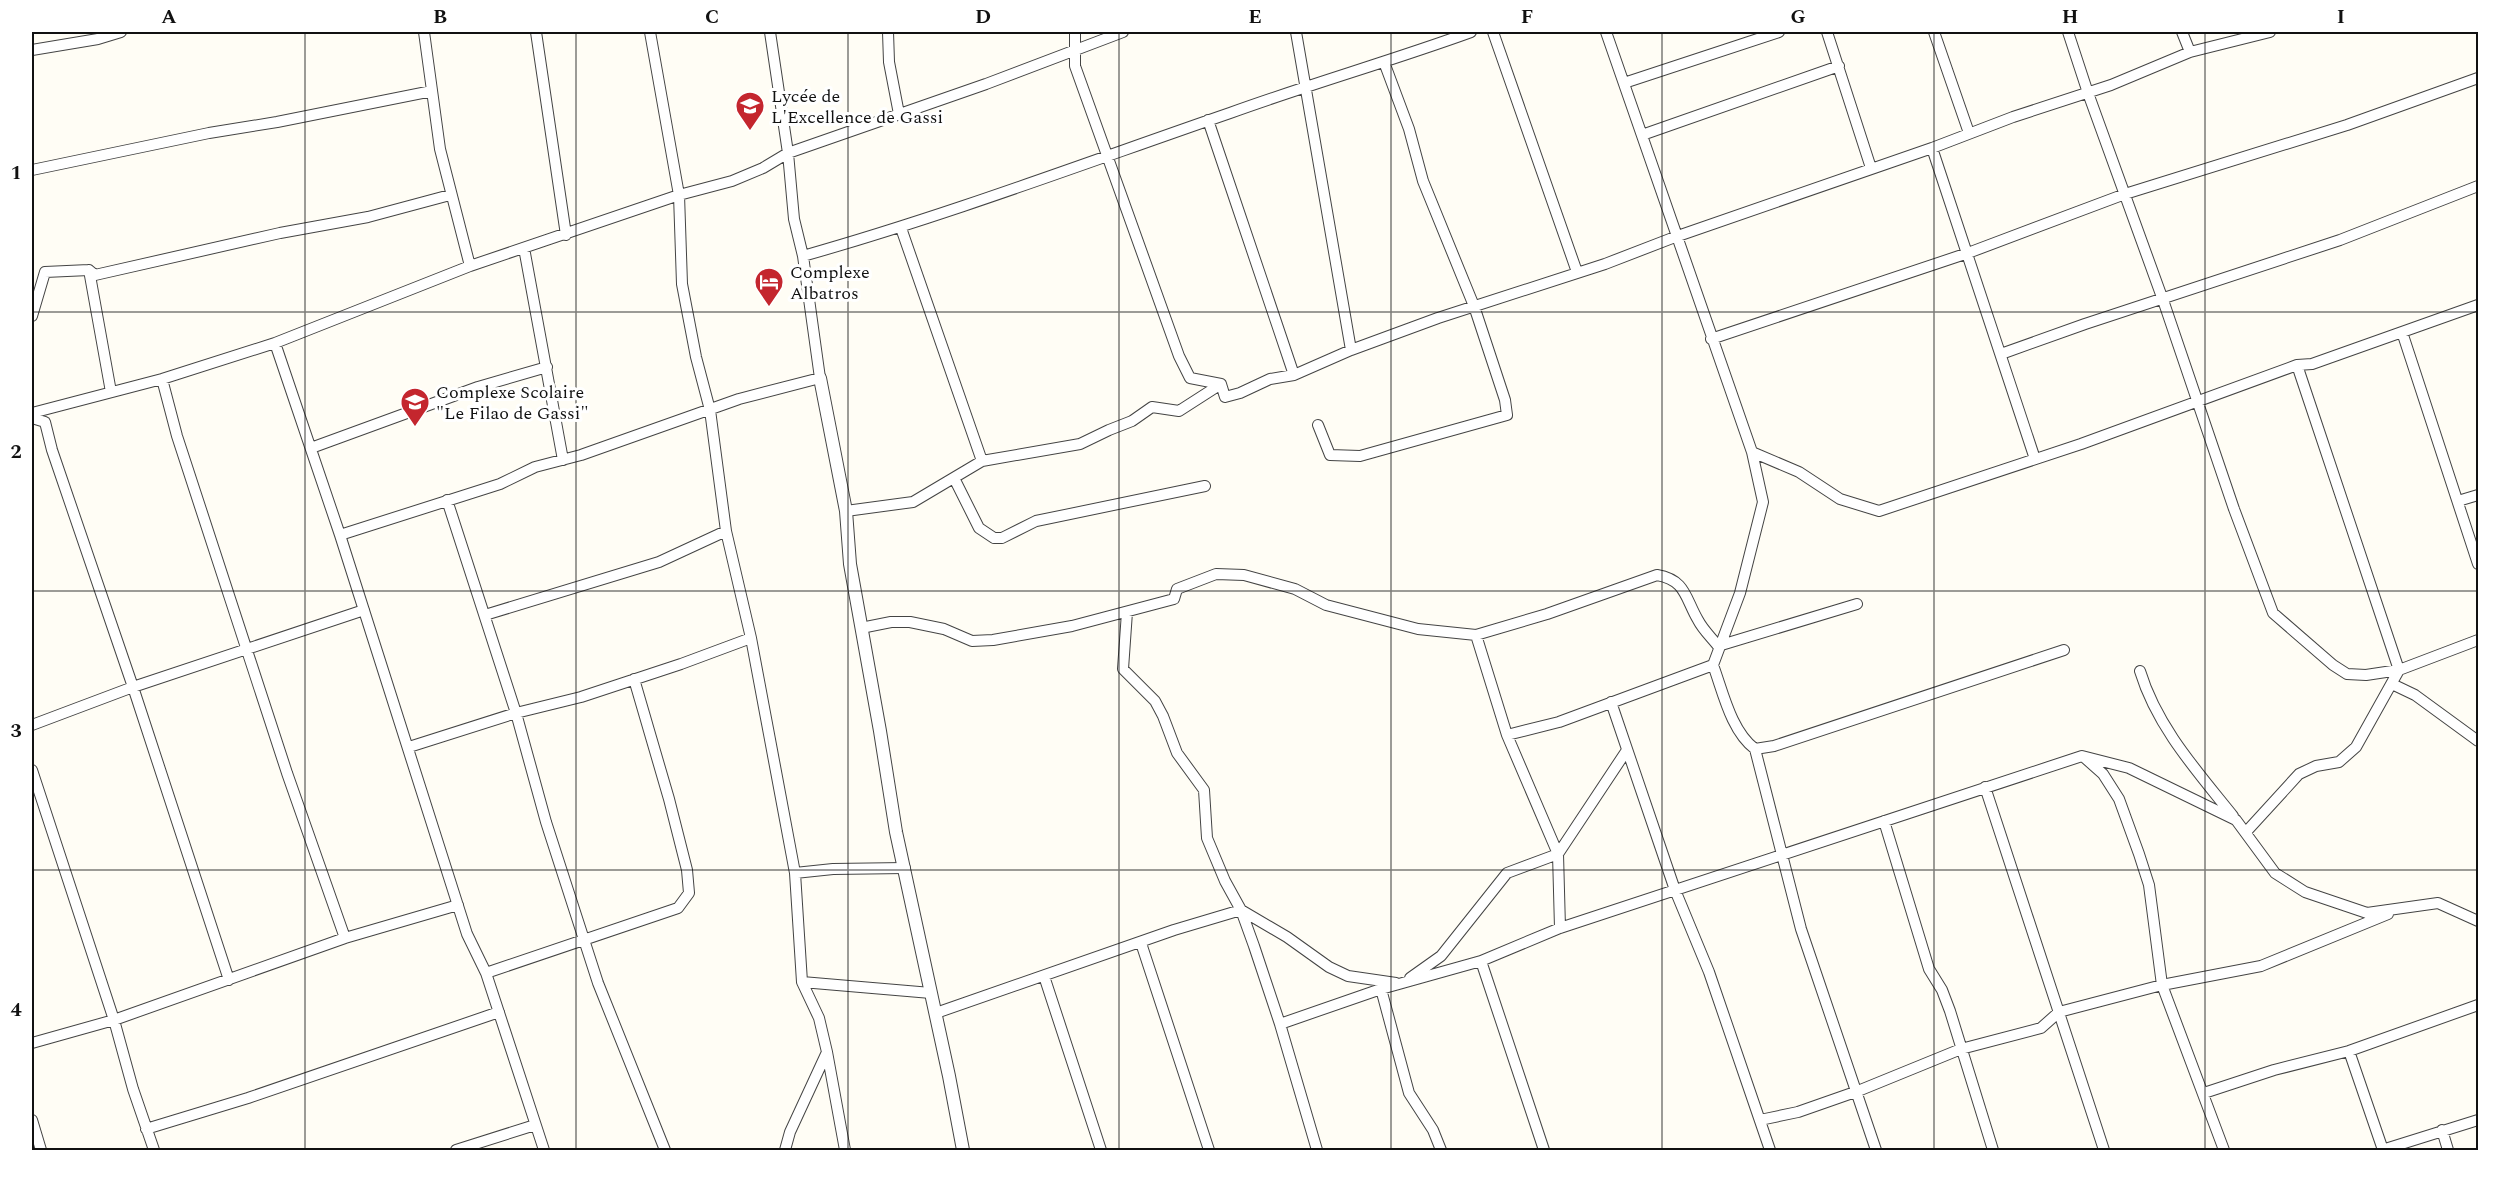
<svg xmlns="http://www.w3.org/2000/svg" width="2510" height="1182" viewBox="0 0 2510 1182" font-family="Spectral,serif">
<rect width="100%" height="100%" fill="#fffdf5"/>
<g fill="none" stroke-linecap="round" stroke-linejoin="round">
<g stroke="#444" stroke-width="12">
<path id="minor" d="M424 32 440 149 470 266
M536 32 566 235
M650 32 679 195 682 284 696 357 710 410 726 531 751 638 795 873 802 982 819 1018 827 1052 790 1132 785 1150
M888 32 889 62 899 114
M1075 32V66L1179 356 1190 378 1221 384 1225 397 1240 393 1270 379 1294 375 1351 350 1438 318 1605 264 1675 237 1932 148 2013 117 2111 85 2190 52 2270 32
M1296 32 1351 350
M1493 32 1577 272
M1606 32 1752 452 1763 502 1740 593 1713 665C1723 692 1731 731 1755 749L1801 929 1876 1150
M1827 32 1871 168
M1934 32 1969 133
M2068 32 2088 93 2163 300 2234 509 2273 613 2333 665 2347 674 2366 675 2399 670 2478 640
M2182 32 2190 52
M32 50 98 39 121 32
M1624 83 1779 32
M1208 120 1294 375
M1642 135 1839 66
M1932 148 2035 459
M32 170 209 133 277 122 432 91
M901 228 982 461
M524 248 563 460
M803 256C948 215 1088 162 1230 113 1310 84 1391 61 1471 32
M89 270 111 392
M32 316 45 272 89 270 95 275 280 233 368 217 450 195
M2402 332 2478 564
M1711 339 1968 253 2125 194 2347 125 2478 78
M275 343 340 535 467 934 486 973 544 1150
M2001 354 2085 324 2340 240 2478 186
M162 379 177 436 287 773 345 938
M32 413 162 379 275 343 470 266 679 195 732 181 763 168 788 153 986 84 1123 32
M32 418 45 422 52 450 133 687 229 980
M1318 425 1330 455 1360 456 1507 415 1505 400 1474 306 1423 181 1409 129 1384 62
M311 448 478 387 547 367
M1752 452 1799 472 1840 499 1879 511 2081 444 2297 365 2312 364 2478 305
M954 478 979 528 994 538H1002L1036 521 1205 486
M447 500 516 713 546 822 598 983 665 1150
M2458 501 2478 495
M846 511 913 502 982 461 1080 444 1109 430 1132 421 1152 407 1179 411 1221 384
M340 535 500 484 535 467 581 455 739 399 820 378 803 256 794 219 788 153 770 32
M1127 612 1123 669 1155 701 1163 716 1177 753 1204 790 1207 838 1225 881 1241 910 1254 946 1280 1024 1317 1150
M485 615 659 562 726 531
M861 628 891 622H910L944 629 972 641 993 640 1072 626 1174 599 1177 589 1216 574 1244 575 1295 589 1326 605 1418 629 1476 635 1547 614 1657 575C1686 580 1685 598 1698 620 1703 630 1712 638 1718 646
M1476 635 1507 735 1558 854 1560 928
M1718 646 1857 604
M2140 671C2157 727 2197 771 2233 816
M2392 684 2415 695 2478 741
M1611 702 1675 890 1709 972 1770 1150
M32 725 133 687 364 610
M1507 735 1559 722 1713 665
M409 747 516 713 581 697 681 664 751 638
M1755 749 1774 746 2064 650
M2085 758 2103 774 2119 799 2139 854 2149 885 2162 985 2224 1150
M32 770 114 1020 133 1089 154 1150
M1985 787 2104 1150
M1884 821 1929 969 1942 990 1950 1011 1993 1150
M2246 832 2299 774 2316 766 2339 762 2356 747 2399 670 2297 365
M795 873 833 869 905 868
M1141 943 1209 1150
M1481 961 1544 1150
M486 973 678 908 689 893 687 870 669 799 634 679
M1044 976 1101 1150
M1410 978 1441 956 1507 873 1558 854 1627 750
M802 982 931 993
M1381 989 1409 1093 1433 1130 1441 1150
M936 1013 1174 930 1241 910 1287 937 1329 967 1348 976 1396 983
M1280 1024 1381 989 1481 961 1560 928 2082 756 2129 768 2236 820 2275 873 2305 892 2367 913 2438 903 2478 921
M32 1043 114 1020 345 938 458 905
M2349 1051 2383 1150
M827 1052 845 1150
M2204 1093 2274 1070 2349 1051 2478 1005
M32 1120 41 1150
M1760 1120 1798 1112 1858 1091 1961 1049 2041 1028 2059 1012 2162 985 2261 966 2388 914
M146 1129 248 1098 499 1012
M2442 1130 2448 1150
M456 1150 535 1125
M2382 1150 2478 1120"/>
</g>
<g stroke="#444" stroke-width="14">
<path id="tertiary" d="M820 378 846 511 850 564 880 731 896 832 949 1076 963 1150"/>
</g>
<use href="#minor" stroke="#fff" stroke-width="10"/>
<use href="#tertiary" stroke="#fff" stroke-width="12"/>
</g>
<path fill="none" stroke="#111" stroke-width="1.5" stroke-opacity="0.55" d="M305 32V1150M576 32V1150M848 32V1150M1119 32V1150M1391 32V1150M1662 32V1150M1934 32V1150M2205 32V1150M32 312H2478M32 591H2478M32 870H2478"/>
<defs>
<g id="school-pin" transform="scale(1.5)"><path d="M0 17L-7.5 6A9.5 9.5 0 1 1 7.5 6Z" fill="#c4262e" stroke="#fff"/><path d="M0-5L7-2L0 1L-7-2ZM-4 1L0 2.5L4 1V4Q0 6-4 4Z" fill="#fff"/></g>
<g id="hotel-pin" transform="scale(1.5)"><path d="M0 17L-7.5 6A9.5 9.5 0 1 1 7.5 6Z" fill="#c4262e" stroke="#fff"/><path d="M-6-4.5h1.5V1H6V5H4.5V3h-9V5H-6ZM-4 0a1.8 1.8 0 1 1 3.6 0ZM.5 0V-2.5h3Q6-2.5 6 0Z" fill="#fff"/></g>
</defs>
<g fill-rule="evenodd">
<use href="#school-pin" x="750" y="106"/>
<use href="#hotel-pin" x="769" y="282"/>
<use href="#school-pin" x="415" y="402"/>
</g>
<g text-anchor="middle" dominant-baseline="central" stroke-width="6" stroke-linejoin="round" paint-order="stroke">
<g font-size="18" fill="#111" stroke="#fff" text-anchor="start">
<text x="771" y="96">Lycée de<tspan x="771" dy="21">L'Excellence de Gassi</tspan></text>
<text x="790" y="272">Complexe<tspan x="790" dy="21">Albatros</tspan></text>
<text x="436" y="392">Complexe Scolaire<tspan x="436" dy="21">"Le Filao de Gassi"</tspan></text>
</g>
</g>
<rect width="2510" height="1182" fill="none" stroke="#ffffff" stroke-width="66"/>
<rect x="33" y="33" width="2444" height="1116" fill="none" stroke="#111" stroke-width="2"/>
<g font-size="20" text-anchor="middle" font-weight="bold" fill="#111">
<text x="169" y="23">A</text>
<text x="440" y="23">B</text>
<text x="712" y="23">C</text>
<text x="983" y="23">D</text>
<text x="1255" y="23">E</text>
<text x="1527" y="23">F</text>
<text x="1798" y="23">G</text>
<text x="2070" y="23">H</text>
<text x="2341" y="23">I</text>
<text x="16" y="179">1</text>
<text x="16" y="458">2</text>
<text x="16" y="737">3</text>
<text x="16" y="1016">4</text>
</g>
</svg>
